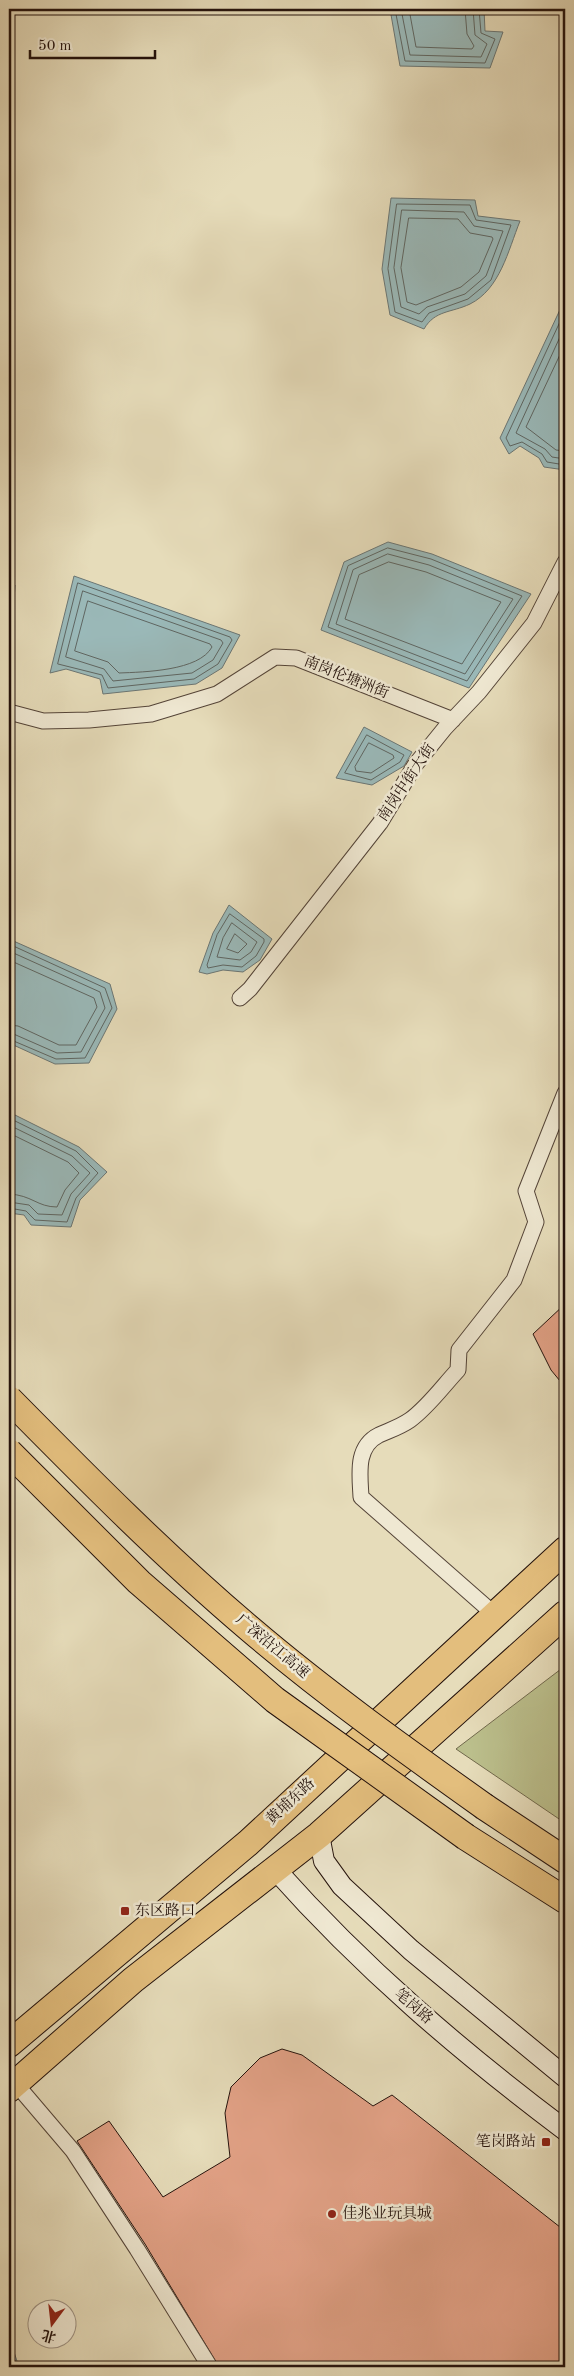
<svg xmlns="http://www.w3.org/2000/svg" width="574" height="2376" viewBox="0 0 574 2376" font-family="'Old Standard TT','Noto Serif SC',serif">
<rect width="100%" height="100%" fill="#e6dcba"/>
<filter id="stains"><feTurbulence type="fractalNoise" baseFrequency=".004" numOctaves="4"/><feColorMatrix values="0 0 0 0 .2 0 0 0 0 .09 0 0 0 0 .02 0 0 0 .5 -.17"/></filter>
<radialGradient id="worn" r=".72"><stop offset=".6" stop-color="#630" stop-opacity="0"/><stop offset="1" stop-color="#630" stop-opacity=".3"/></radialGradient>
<path fill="#bbbf8c" stroke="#70684c" d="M565 1666V1823L456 1749Z"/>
<path fill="#9ab9b9" stroke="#6b7674" d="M390 9H484L485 31 503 32 490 68 400 66Z
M391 198 475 200 478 216 520 221C508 251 500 289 470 304 451 313 435 310 424 329L390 315 382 269Z
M565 299V470L544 467 539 458 520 446 509 454 500 438Z
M388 542 432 554 531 594 469 688 321 630 344 562Z
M74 576 240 635 222 668 196 684 103 694 100 679 66 669 50 673Z
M9 583 15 585 12 630 9 634Z
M364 727 412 752 404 766 372 785 336 778Z
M229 905 272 939 260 960 243 972 223 970 207 974 199 972 213 933Z
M9 939 110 984 117 1009 89 1063 55 1064 9 1043Z
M9 1112 79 1147 107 1172 80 1200 71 1227 31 1225 24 1215 9 1213Z
M9 2337 19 2367H9Z"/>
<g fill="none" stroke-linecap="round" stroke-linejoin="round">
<path stroke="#5f6662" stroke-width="1" d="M395 9 405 61 485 63 495 39 481 33 479 9
M401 9 410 55 481 57 487 44 475 35 473 9
M409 9 416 47 472 49 474 46 467 34 465 9
M397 204 470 205 476 220 511 225 491 280 468 299 429 313 422 322 395 312 388 269Z
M402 210 464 212 474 226 503 231 486 276 465 294 427 307 419 314 401 307 394 268Z
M409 218 458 219 470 233 492 237 493 239 479 272 461 287 416 305 407 302 401 268Z
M565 311 506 438 510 446 522 442 542 454 547 462 565 465
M565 326 516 433 545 449 552 457 565 459
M565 344 526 427 556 450 565 451
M388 548 431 559 522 596 467 681 328 627 348 566Z
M388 554 429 565 513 599 465 674 336 624 353 570Z
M389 562 426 572 501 602 462 664 345 619 359 575Z
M78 583 230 637 232 640 218 664 194 679 108 688 102 675 58 664Z
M83 591 221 640 223 643 213 660 192 673 113 681 104 669 66 657Z
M88 601 210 644 212 647C199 671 144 672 119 673L108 662 75 651Z
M367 735 404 755 400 762 371 780 345 773Z
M369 743 393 755 394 758 371 773 356 771 355 767Z
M230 914 264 939V942L256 956 242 967 223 965 208 968 207 965 217 935Z
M232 923 257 942 251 952 240 960 217 957 223 938Z
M235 934 247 944 238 953 227 949Z
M9 944 105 988 112 1008 85 1058 56 1059 9 1039
M9 951 100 992 105 1008 81 1052 57 1053 9 1032
M9 960 94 998 97 1007 76 1045H59L18 1026 9 1025
M9 1118 76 1151 98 1173 76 1198 67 1222 35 1220 26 1211 9 1208
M9 1125 72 1156 90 1173 71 1194 62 1215 38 1214 29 1205 9 1202
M9 1133 68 1162 79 1173 65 1190 57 1207C37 1207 32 1195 9 1194"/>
</g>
<path fill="#e3a287" stroke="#24120c" d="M565 1304V1387L551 1370 533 1334Z
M282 2049 302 2055 373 2106 392 2095 565 2231V2367H219L145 2244 77 2141 109 2121 163 2197 230 2157 225 2113 231 2087 260 2058Z"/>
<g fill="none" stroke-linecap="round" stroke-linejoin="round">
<g stroke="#544438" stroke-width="17">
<path id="street" d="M9 712 43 721 89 720 151 714 217 694 275 657 296 658 453 720
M240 998 250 989 380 823 415 765 445 728 479 692 534 623 565 562
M494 1614 361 1497C360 1475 355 1447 379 1435 390 1430 400 1427 410 1420 428 1407 443 1386 458 1370L459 1350 514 1280 536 1222 526 1191 565 1093
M16 2084 73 2151 137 2249 210 2367"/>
</g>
<g stroke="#24120c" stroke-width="22">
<path id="secondary" d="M319 1835 324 1861 342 1886 411 1950 565 2077
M275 1869C363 1968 460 2051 565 2130"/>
</g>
<g stroke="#24120c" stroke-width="28">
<path id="highway" d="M485 1807 565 1860
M466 1837 565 1900
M9 2044 248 1843 565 1550
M9 2089 133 1980 319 1835 565 1614"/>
</g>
<use href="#street" stroke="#efe8d2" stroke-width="15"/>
<use href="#secondary" stroke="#efe8d2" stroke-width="20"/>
<use href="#highway" stroke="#e3be7d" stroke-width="26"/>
<g stroke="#24120c" stroke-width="28" stroke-linecap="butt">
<path id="highway-bridge" d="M9 1399C87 1478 165 1557 250 1629 325 1693 405 1750 485 1807
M9 1452 139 1582 275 1700 466 1837"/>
</g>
<use href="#highway-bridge" stroke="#e3be7d" stroke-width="26"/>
</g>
<g fill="#8f2418" stroke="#efe8d2" stroke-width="2">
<rect x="120" y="1906" width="10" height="10" rx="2.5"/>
<rect x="541" y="2137" width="10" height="10" rx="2.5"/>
<circle cx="332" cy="2214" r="5"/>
</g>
<g text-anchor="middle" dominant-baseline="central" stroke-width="5" stroke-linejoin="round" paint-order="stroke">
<g font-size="15" fill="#24120c" stroke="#efe8d2">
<text transform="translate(346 678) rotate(22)">南岗伦塘洲街</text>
<text transform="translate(407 783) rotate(-56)">南岗中街大街</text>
<text transform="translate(272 1647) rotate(40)">广深沿江高速</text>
<text transform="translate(291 1802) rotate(-43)">黄埔东路</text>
<text transform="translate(413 2007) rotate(41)">笔岗路</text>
</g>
<g font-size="15" fill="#24120c" stroke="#efe8d2" text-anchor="start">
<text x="135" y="1911">东区路口</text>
<text x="536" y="2142" text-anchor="end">笔岗路站</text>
<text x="342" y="2214">佳兆业玩具城</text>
</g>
</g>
<rect width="574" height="2376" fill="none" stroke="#e6dcba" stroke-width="30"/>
<rect x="10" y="10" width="554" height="2356" fill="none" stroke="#24120c" stroke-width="2.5"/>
<rect x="15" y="15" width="544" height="2346" fill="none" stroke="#24120c"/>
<g transform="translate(52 2324) rotate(195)"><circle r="24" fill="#efe8d2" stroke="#9e9283"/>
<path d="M0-4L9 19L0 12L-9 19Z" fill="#8f2418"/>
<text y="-8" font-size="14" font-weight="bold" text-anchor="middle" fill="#24120c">北</text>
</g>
<path d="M30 50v8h125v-8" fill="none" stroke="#24120c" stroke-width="2.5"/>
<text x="38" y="50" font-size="15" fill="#24120c" stroke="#efe8d2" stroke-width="4" paint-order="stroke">50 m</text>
<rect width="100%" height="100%" filter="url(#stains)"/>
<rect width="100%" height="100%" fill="url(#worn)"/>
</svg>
